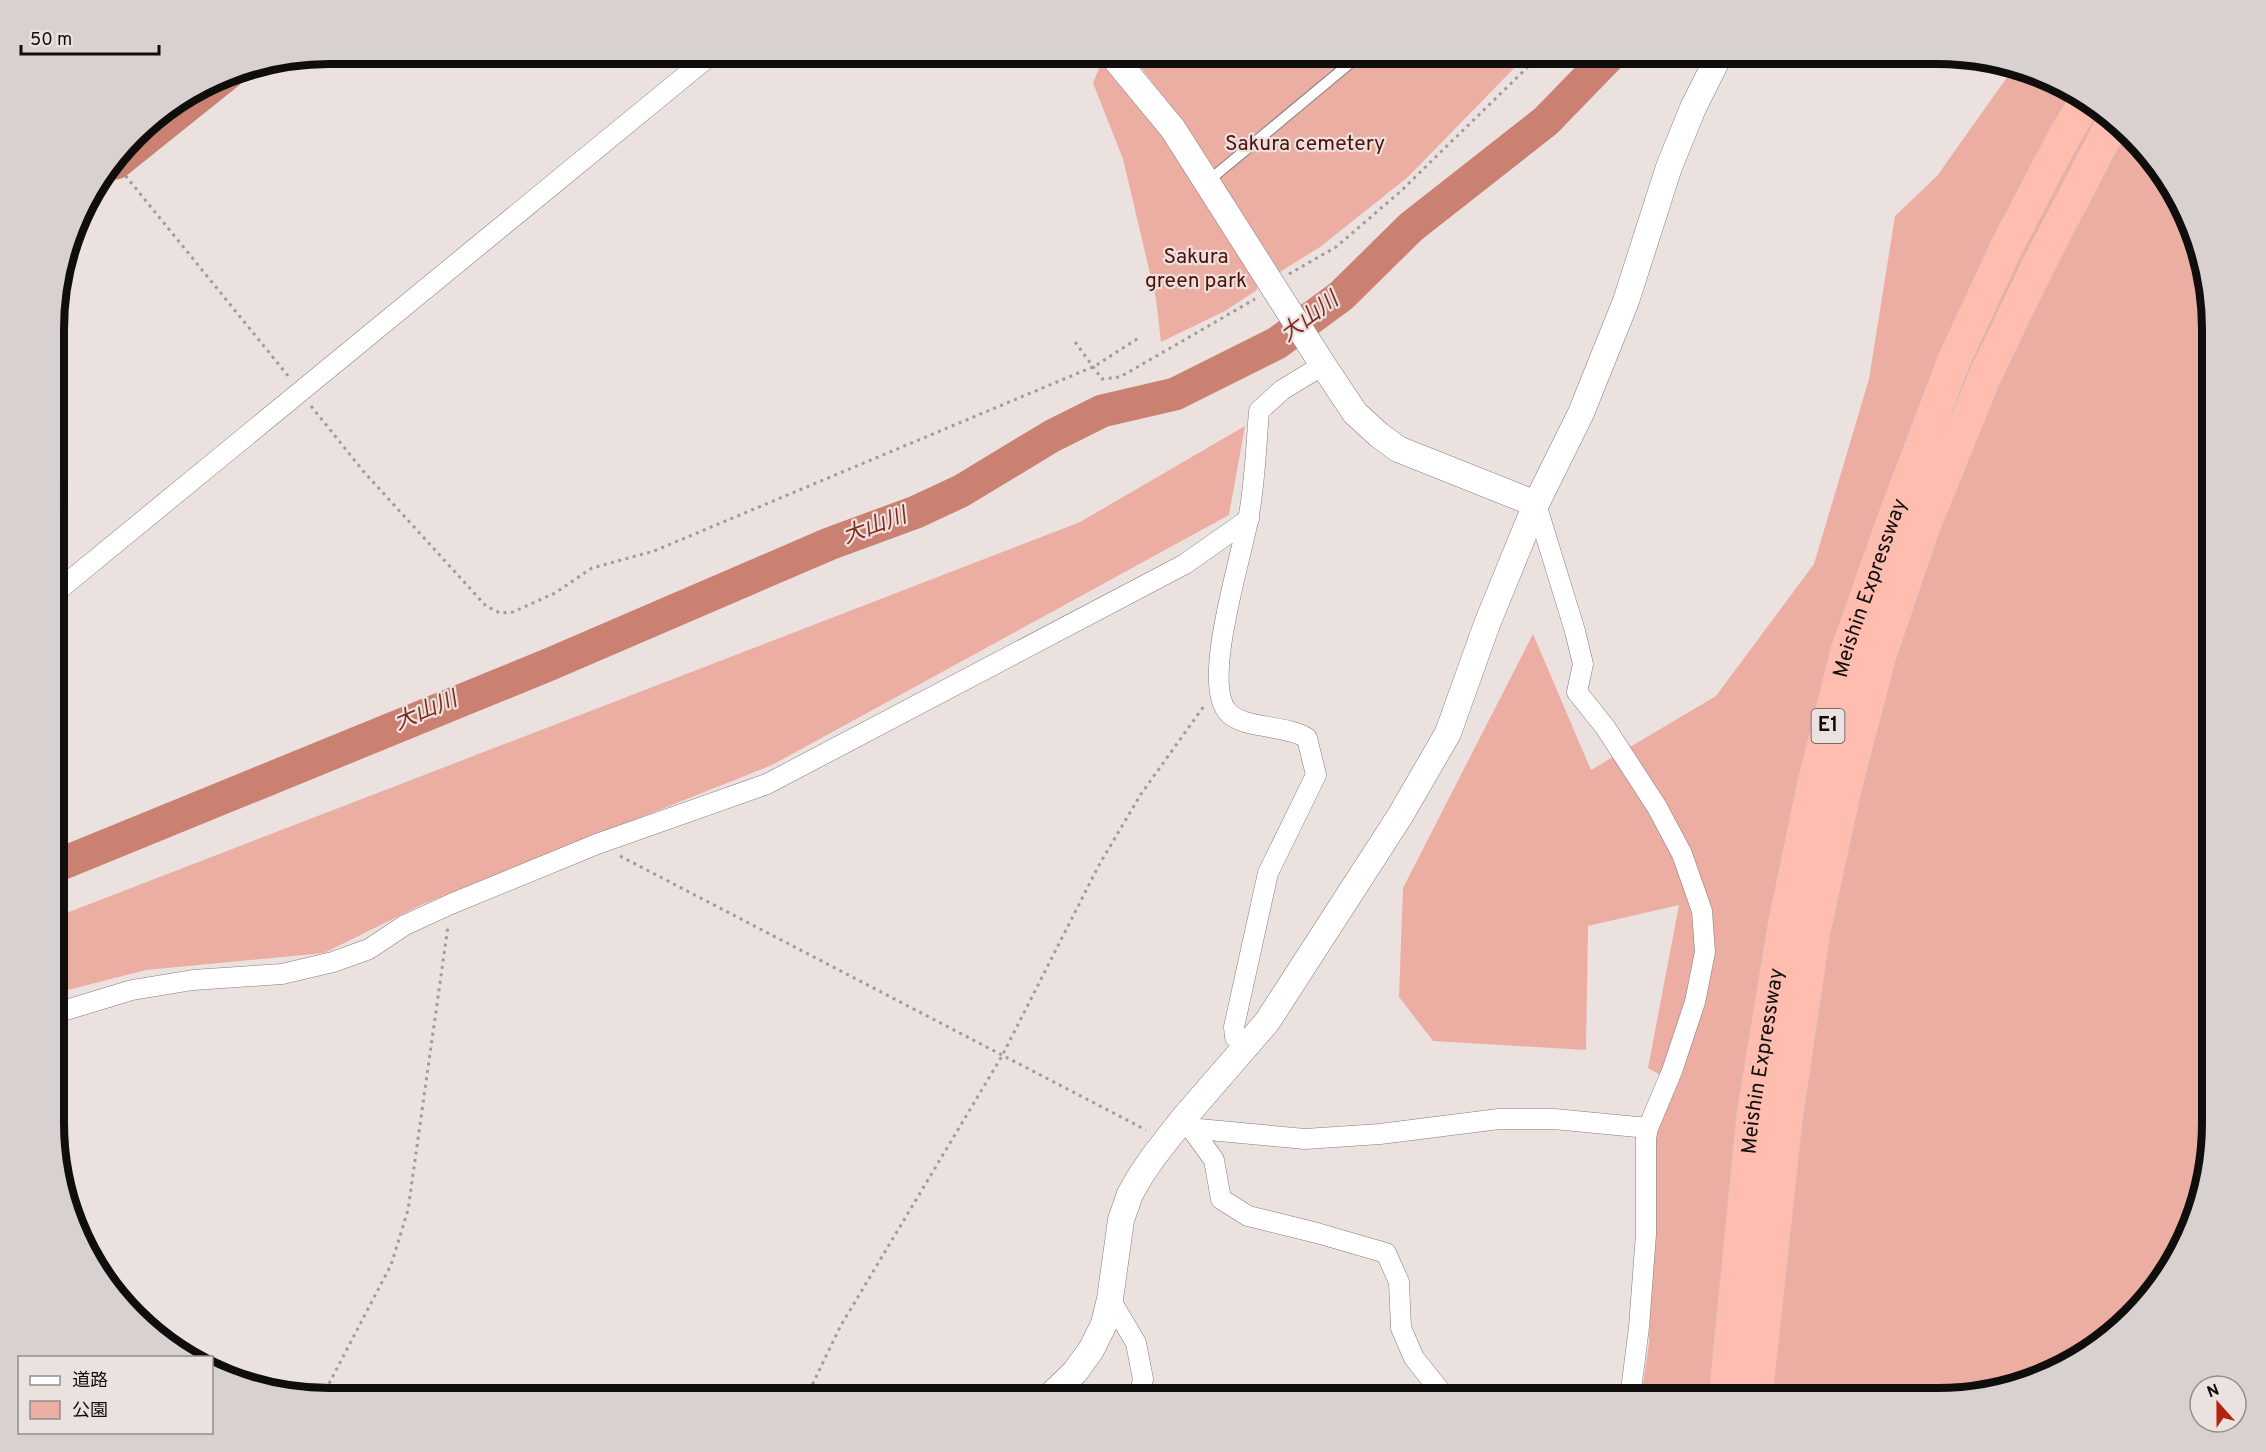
<svg xmlns="http://www.w3.org/2000/svg" width="2266" height="1452" viewBox="0 0 2266 1452" font-family="Overpass,'Noto Sans JP',sans-serif">
<rect width="100%" height="100%" fill="#ebe2e0"/>
<path fill="#ecaea2" d="M1130 54H1528L1408 177 1320 247 1280 272 1178 115Z
M1102 61 1165 135 1257 279V290L1225 311 1161 342 1156 299 1123 159 1093 83Z
M2015 66 2089 100 2175 192 2211 311V1141L2198 1211 2166 1275 2074 1361 1955 1397 1641 1398 1649 1343 1655 1136 1674 1083 1648 1068 1679 905 1588 926 1586 1050 1433 1041 1399 997 1403 888 1533 634 1591 770 1716 696 1814 564 1869 379 1895 216 1937 176Z
M1245 426 1229 515 772 765 423 904 324 953 146 970 56 993V917L1080 522Z"/>
<g fill="none" stroke-linecap="round" stroke-linejoin="round">
<path stroke="#ca8172" stroke-width="33" d="M116 163 227 74
M56 866 548 665 829 544 916 512 961 491 1052 436 1102 411 1175 394 1277 343 1341 296 1411 227 1546 121 1611 54"/>
<g stroke="#847c7a" stroke-width="12">
<path id="service" d="M1207 182 1361 54"/>
</g>
<g stroke="#847c7a" stroke-width="21">
<path id="minor" d="M1536 504 1575 631 1583 664 1577 692 1605 727 1657 807 1682 854 1702 911 1705 952 1695 1002 1672 1071 1648 1128 1646 1138V1234L1639 1327 1630 1398
M56 592 712 54
M56 1013 132 990 193 980 282 974 333 962 369 949 405 925 451 904 597 844 767 784 1185 564 1249 519
M1246 1047 1235 1037 1234 1027 1268 873 1316 775 1307 738C1286 724 1242 730 1227 711 1202 681 1241 559 1248 520 1255 485 1256 447 1259 411L1282 390 1323 365
M1177 1127 1305 1139 1380 1134 1499 1119H1554L1648 1128
M1191 1128 1214 1160 1221 1199 1248 1216 1317 1233 1386 1253 1399 1282 1401 1328 1414 1358 1438 1388 1443 1398
M1110 1299 1136 1343 1143 1379 1139 1398"/>
</g>
<g stroke="#847c7a" stroke-width="27">
<path id="tertiary" d="M1111 54 1173 129 1323 365 1355 413 1379 435 1398 449 1536 504
M1048 1398 1075 1372 1091 1350 1104 1324 1110 1299 1121 1220 1130 1194 1141 1175 1154 1156 1183 1119 1267 1022 1400 816 1448 733 1487 624 1536 504 1581 413 1626 301 1669 167 1693 108 1720 54"/>
</g>
<g stroke="#c1c0c0" stroke-width="34">
<g id="motorway">
<path d="M1756 1397 1786 1120 1814 931 1845 789 1879 658 1924 526 1985 376 2039 264 2112 124"/>
<path id="s1" d="M1725 1398 1753 1116 1784 926 1814 783 1847 651 1897 510 1954 360 2007 246 2065 135 2087 99"/>
</g>
</g>
<path stroke="#a29b9a" stroke-width="3" stroke-dasharray="3 4.5" stroke-linecap="butt" d="M116 164 289 377
M1289 274 1336 247 1401 191 1541 54
M1075 342 1102 379 1120 377 1255 299
M311 406 364 472 486 606 500 613 513 612 555 593 592 568 654 551 1095 366 1140 337
M620 856 1146 1130
M322 1397 391 1265 408 1210 448 926
M806 1398 840 1327 1002 1056 1099 865 1141 794 1204 706"/>
<use href="#service" stroke="#fff" stroke-width="10"/>
<use href="#minor" stroke="#fff" stroke-width="20"/>
<use href="#tertiary" stroke="#fff" stroke-width="26"/>
<use href="#motorway" stroke="#ffbdaf" stroke-width="33"/>
</g>
<g text-anchor="middle" dominant-baseline="central" stroke-width="4.5" stroke-linejoin="round" paint-order="stroke">
<rect fill="#ebe2e0" stroke="#524d4c" stroke-width="1.5" x="1811.5" y="709" width="33" height="34" rx="4.5"/>
<g font-size="20" font-weight="bold" fill="#100d0d">
<text x="1828" y="726">E1</text>
</g>
<g font-size="21" fill="#520f05" stroke="#ebe2e0">
<text x="1305" y="144">Sakura cemetery</text>
<text x="1196" y="257">Sakura<tspan x="1196" dy="24">green park</tspan></text>
</g>
<g font-size="21" fill="#100d0d" stroke="#ebe2e0">
<text stroke="none"><textPath href="#s1" startOffset="825">Meishin Expressway</textPath></text>
<text stroke="none"><textPath href="#s1" startOffset="339">Meishin Expressway</textPath></text>
</g>
<g font-size="22" font-style="italic" fill="#822a1c" stroke="#ebe2e0">
<text transform="translate(1310 318) rotate(-37)">大山川</text>
<text transform="translate(875 527) rotate(-20)">大山川</text>
<text transform="translate(426 712) rotate(-23)">大山川</text>
</g>
</g>
<path d="M0 0H2266V1452H0ZM329 64H1937A265 265 0 0 1 2202 329V1123A265 265 0 0 1 1937 1388H329A265 265 0 0 1 64 1123V329A265 265 0 0 1 329 64Z" fill="#d9d1cf" fill-rule="evenodd"/>
<path fill="none" stroke="#100d0d" stroke-width="8" d="M329 64H1937A265 265 0 0 1 2202 329V1123A265 265 0 0 1 1937 1388H329A265 265 0 0 1 64 1123V329A265 265 0 0 1 329 64Z"/>
<rect x="18" y="1356" width="195" height="78" fill="#ebe2e0" stroke="#938d8c" stroke-width="1.5"/>
<rect x="30" y="1376" width="30" height="9" fill="#ffffff" stroke="#938d8c" stroke-width="1.5"/>
<text x="72" y="1386" font-size="18" fill="#100d0d">道路</text>
<rect x="30" y="1401" width="30" height="18" fill="#ecaea2" stroke="#938d8c" stroke-width="1.5"/>
<text x="72" y="1416" font-size="18" fill="#100d0d">公園</text>
<g transform="translate(2218 1404) rotate(339)"><circle r="28" fill="#ebe2e0" stroke="#938d8c" stroke-width="1.5"/>
<path d="M0-4.5L10 22L0 15L-10 22Z" fill="#b2250d"/>
<text y="-9" font-size="16" font-weight="bold" text-anchor="middle" fill="#100d0d">N</text>
</g>
<path d="M21 45v9h138v-9" fill="none" stroke="#100d0d" stroke-width="3"/>
<text x="30" y="45" font-size="18" fill="#100d0d" stroke="#ebe2e0" stroke-width="4.5" paint-order="stroke">50 m</text>
</svg>
